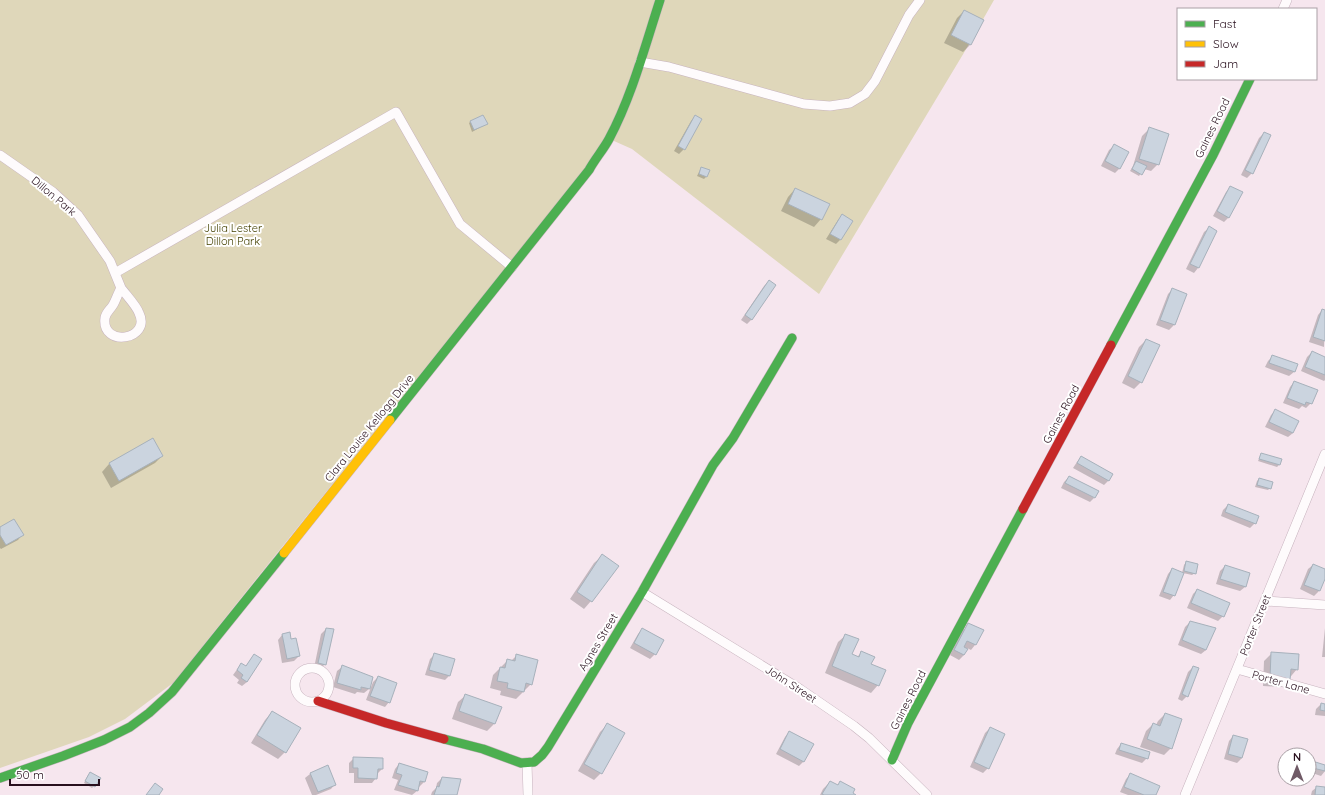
<svg xmlns="http://www.w3.org/2000/svg" width="1325" height="795" viewBox="0 0 1325 795" font-family="Quicksand,sans-serif">
<rect width="100%" height="100%" fill="#f6e6ee"/>
<path fill="#dfd7ba" d="M0 0H994L965 51 819 294 632 149 605 137 583 171 173 683 125 719 89 737 0 768Z"/>
<path fill="#0003" d="M964 11 983 20 970 45 963 52 944 43 957 18Z
M695 116 684 149 679 154 674 151 691 121Z
M471 121 486 124 472 132 469 123Z
M1149 129 1158 164 1151 171 1144 169 1139 176 1130 171 1133 166 1142 136Z
M1264 133 1252 173 1247 178 1241 175 1259 138Z
M1114 146 1127 152 1119 169 1115 173 1101 166 1109 150Z
M701 168 706 177 704 179 697 176Z
M1231 187 1229 217 1224 222 1213 216 1226 192Z
M795 189 821 219 814 227 781 211 788 197Z
M843 215 840 240 836 244 826 239 838 220Z
M1209 228 1216 231 1198 268 1194 273 1186 269 1204 232Z
M769 281 752 319 747 324 741 320 764 286Z
M1172 290 1186 295 1174 325 1169 330 1156 325 1168 294Z
M1322 310 1325 311 1324 347 1309 342 1318 315Z
M1146 340 1141 382 1134 389 1122 383 1139 347Z
M1312 352 1325 358V380L1324 381 1301 371 1307 357Z
M1273 356 1294 372 1289 376 1265 367 1268 361Z
M1294 382 1311 403 1306 408 1302 406 1299 409 1283 403 1290 387Z
M1275 411 1293 433 1288 437 1265 427 1271 415Z
M152 439 162 456 155 463 111 488 102 472 109 464Z
M1261 454 1279 465 1277 467 1258 461Z
M1081 457 1109 480 1104 485 1073 468 1077 462Z
M1069 477 1094 498 1090 502 1061 488 1064 482Z
M1259 479 1270 488 1268 490 1255 487 1257 481Z
M1228 505 1255 523 1250 528 1221 516 1223 510Z
M0 528 22 535 18 540 1 549 0 548Z
M602 556 591 601 584 609 570 599 594 563Z
M1186 562 1195 573 1192 575 1183 573 1174 595 1170 600 1159 596 1168 574 1172 569 1182 573 1184 565Z
M1313 565 1325 570V576L1319 591 1314 596 1300 589 1308 569Z
M1225 566 1245 587 1240 591 1216 584 1220 571Z
M1197 590 1223 616 1218 621 1187 608 1193 594Z
M1190 622 1206 650 1201 654 1178 645 1185 627Z
M1325 628V657H1322Z
M326 629 325 664 320 669 314 668 321 634Z
M963 629 982 631 975 645 971 650 967 648 964 655 959 660 950 655Z
M642 630 655 654 650 659 630 648 638 634Z
M282 635 290 640 299 656 294 661 282 663 278 640Z
M846 635 851 655 857 657 862 652 870 665 878 685 871 693 825 673 838 642Z
M435 654 449 676 445 680 425 675 430 659Z
M1271 654 1297 669 1282 687 1263 686 1264 661Z
M254 655 261 659 247 682 242 686 237 683 239 680 233 675 241 664 245 667Z
M517 655 531 684 516 699 500 695 501 691 490 688 493 675 508 660 511 661Z
M342 667 369 689 364 693 357 692 355 694 333 687 337 671Z
M1193 667 1187 696 1182 701 1178 699 1188 672Z
M378 677 389 702 385 707 366 700 373 682Z
M466 695 500 707 494 724 487 731 452 719 458 702Z
M1321 704 1325 705V716L1315 715 1316 709Z
M272 712 285 752 278 759 251 743 265 720Z
M1165 714 1171 748 1164 755 1140 747 1146 731 1153 724 1156 725 1158 721Z
M608 724 601 773 594 780 578 771 600 732Z
M990 728 1003 734 988 768 983 773 970 767 985 733Z
M789 732 804 761 799 766 776 754 785 737Z
M1233 736 1246 740 1242 758 1237 763 1224 759 1229 741Z
M1121 744 1147 758 1142 763 1115 754 1117 749Z
M354 758 382 769 377 774 376 778 372 783H354V773H349V763Z
M1309 761 1325 766V771L1321 776 1309 772Z
M399 764 427 772 424 782 419 787 418 786 417 791 412 795 394 790 398 780 392 778 395 769Z
M328 766 335 784 331 789 316 795H312L305 778 310 774Z
M88 775 94 786 92 788 84 783Z
M1130 775 1155 795H1128L1120 792 1126 779Z
M442 778 456 795H431L432 792 436 788 437 783Z
M830 782 837 786 840 783 854 795H820L823 789Z
M1317 787 1325 788V795H1311L1312 791Z"/>
<path fill="#cbd4df" stroke="#a7b1bb" d="M964 10 984 20 971 45 951 35Z
M483 115 488 124 474 130 470 121Z
M695 115 702 119 685 150 678 146Z
M1149 127 1169 134 1159 165 1139 159Z
M1264 132 1271 135 1253 174 1245 170Z
M1114 144 1129 152 1120 169 1105 161Z
M1136 161 1147 166 1142 175 1132 169Z
M701 167 710 170 707 177 699 174Z
M1230 186 1243 192 1229 218 1217 211Z
M795 188 830 204 822 220 788 204Z
M842 214 853 221 841 240 830 234Z
M1209 226 1217 231 1199 268 1190 264Z
M769 280 776 285 752 320 745 315Z
M1172 288 1187 294 1175 325 1160 320Z
M1322 309 1325 310V341L1313 337Z
M1146 339 1160 345 1142 383 1128 376Z
M1312 351 1325 357V375L1305 367Z
M1272 355 1298 364 1295 372 1269 363Z
M1294 381 1318 390 1312 404 1306 402 1305 405 1287 398Z
M1275 409 1299 421 1293 433 1269 422Z
M153 438 163 456 119 481 109 463Z
M1261 453 1282 459 1280 465 1259 459Z
M1081 456 1113 474 1109 481 1077 463Z
M1069 476 1099 491 1095 498 1065 483Z
M1259 478 1273 482 1271 489 1257 485Z
M1228 504 1259 516 1256 524 1225 512Z
M14 519 24 535 6 545 0 535V527Z
M602 554 619 566 592 602 577 592Z
M1186 561 1198 564 1196 574 1184 571Z
M1313 564 1325 569V579L1320 591 1304 585Z
M1225 565 1250 573 1246 587 1220 579Z
M1172 568 1184 573 1175 596 1163 592Z
M1197 589 1230 603 1224 617 1191 603Z
M1190 621 1216 628 1206 650 1182 640Z
M968 623 984 630 976 645 967 641 964 647 968 649 964 655 954 650Z
M326 628 334 629 326 665 318 663Z
M642 628 664 640 656 655 634 643Z
M290 632 291 639 296 638 300 656 287 659 282 634Z
M845 634 859 639 852 654 859 657 861 651 875 657 871 664 886 670 879 686 832 666Z
M1271 652 1299 654 1298 670 1291 669 1290 680 1270 679Z
M434 653 455 659 450 676 429 670Z
M254 654 262 659 247 682 241 678 243 675 237 670 241 663 246 666Z
M516 654 538 660 532 685 526 683 524 692 507 688 508 683 497 681 500 667 505 668 507 659 515 661Z
M342 665 373 677 370 689 361 687V690L337 683Z
M1193 666 1199 668 1188 697 1182 694Z
M378 676 397 683 390 703 370 696Z
M465 694 502 707 495 724 459 711Z
M1321 703 1325 704V711L1320 710Z
M272 711 301 728 286 753 257 735Z
M1165 713 1182 719 1172 749 1147 739 1153 723 1160 726Z
M607 723 625 733 602 774 584 764Z
M990 727 1005 734 989 769 974 762Z
M789 731 814 744 804 762 780 749Z
M1233 735 1248 739 1242 758 1228 754Z
M1121 743 1150 752 1148 759 1119 750Z
M353 757 383 758V769H378L377 779 358 778V768H353Z
M1309 760 1325 765V771L1309 767Z
M399 763 428 772 425 782 420 781 418 791 398 785 402 775 396 773Z
M328 765 336 785 318 792 310 773Z
M90 772 101 778 95 787 85 781Z
M1130 773 1160 786 1156 795H1144L1124 787Z
M442 777 461 779 457 795H434L437 786 439 787Z
M830 781 838 785 840 781 855 789 853 793 856 795H824L822 794Z
M155 783 163 789 159 795H146Z
M1316 786 1325 787V795H1315Z"/>
<g fill="none" stroke-linecap="round" stroke-linejoin="round">
<g stroke="#c7b3be" stroke-width="10">
<path id="street" d="M1283 9 1287 0
M640 62 669 67 804 104 830 106 850 103 865 94 875 81 909 15 920 0
M0 155 53 192 78 215 110 261 121 288
M115 273 396 112 460 224 512 267
M121 288C126 295 136 305 139 313 152 340 101 348 105 318 106 312 110 310 113 305 116 300 118 293 121 288Z
M642 592 800 689 854 726 869 738 927 795
M1265 601 1325 605
M295 685a17 17 0 1 1 34 0a17 17 0 1 1-34 0Z
M1237 669 1325 694
M527 763 528 795
M1185 795 1325 454"/>
</g>
<g stroke="#c7b3be" stroke-width="10">
<path id="fast" d="M1111 345 1213 155 1250 79
M390 420 589 170C595 159 603 150 609 139 632 96 645 46 660 0
M444 739 483 749 521 763 534 762 542 755 548 747 642 592 713 465 733 438 792 338
M892 760 908 723 1023 509
M0 778 63 756 104 740 130 727 149 713 172 692 284 553"/>
</g>
<g stroke="#c7b3be" stroke-width="10">
<path id="slow" d="M284 553 390 420"/>
</g>
<g stroke="#c7b3be" stroke-width="10">
<path id="jam" d="M1023 509 1111 345
M318 701 386 723 444 739"/>
</g>
<use href="#street" stroke="#fefbfc" stroke-width="9"/>
<use href="#fast" stroke="#4caf50" stroke-width="9"/>
<use href="#slow" stroke="#ffc107" stroke-width="9"/>
<use href="#jam" stroke="#c62828" stroke-width="9"/>
</g>
<g text-anchor="middle" dominant-baseline="central" stroke-width="4" stroke-linejoin="round" paint-order="stroke">
<g font-size="11" fill="#280f1d" stroke="#fff">
<text transform="translate(1212 128) rotate(-64)">Gaines Road</text>
<text transform="translate(54 196) rotate(40)">Dillon Park</text>
<text transform="translate(1061 414) rotate(-62)">Gaines Road</text>
<text transform="translate(369 428) rotate(-51)">Clara Louise Kellogg Drive</text>
<text transform="translate(1255 625) rotate(-68)">Porter Street</text>
<text transform="translate(598 642) rotate(-59)">Agnes Street</text>
<text transform="translate(1281 682) rotate(16)">Porter Lane</text>
<text transform="translate(791 684) rotate(33)">John Street</text>
<text transform="translate(908 700) rotate(-63)">Gaines Road</text>
</g>
<g font-size="11" fill="#454203" stroke="#fff">
<text x="233" y="228">Julia Lester<tspan x="233" dy="13">Dillon Park</tspan></text>
</g>
</g>
<rect x="1177" y="8" width="140" height="72" fill="#ffffff" stroke="#a99fa5"/>
<rect x="1185" y="21" width="20" height="6" fill="#4caf50" stroke="#a99fa5"/>
<text x="1213" y="28" font-size="12" fill="#280f1d">Fast</text>
<rect x="1185" y="41" width="20" height="6" fill="#ffc107" stroke="#a99fa5"/>
<text x="1213" y="48" font-size="12" fill="#280f1d">Slow</text>
<rect x="1185" y="61" width="20" height="6" fill="#c62828" stroke="#a99fa5"/>
<text x="1213" y="68" font-size="12" fill="#280f1d">Jam</text>
<g transform="translate(1297 767)"><circle r="19" fill="#ffffff" stroke="#a99fa5"/>
<path d="M0-3L7 15L0 10L-7 15Z" fill="#705a66"/>
<text y="-6" font-size="11" font-weight="bold" text-anchor="middle" fill="#280f1d">N</text>
</g>
<path d="M10 779v6h89v-6" fill="none" stroke="#280f1d" stroke-width="2"/>
<text x="16" y="779" font-size="12" fill="#280f1d" stroke="#ffffff" stroke-width="3" paint-order="stroke">50 m</text>
</svg>
